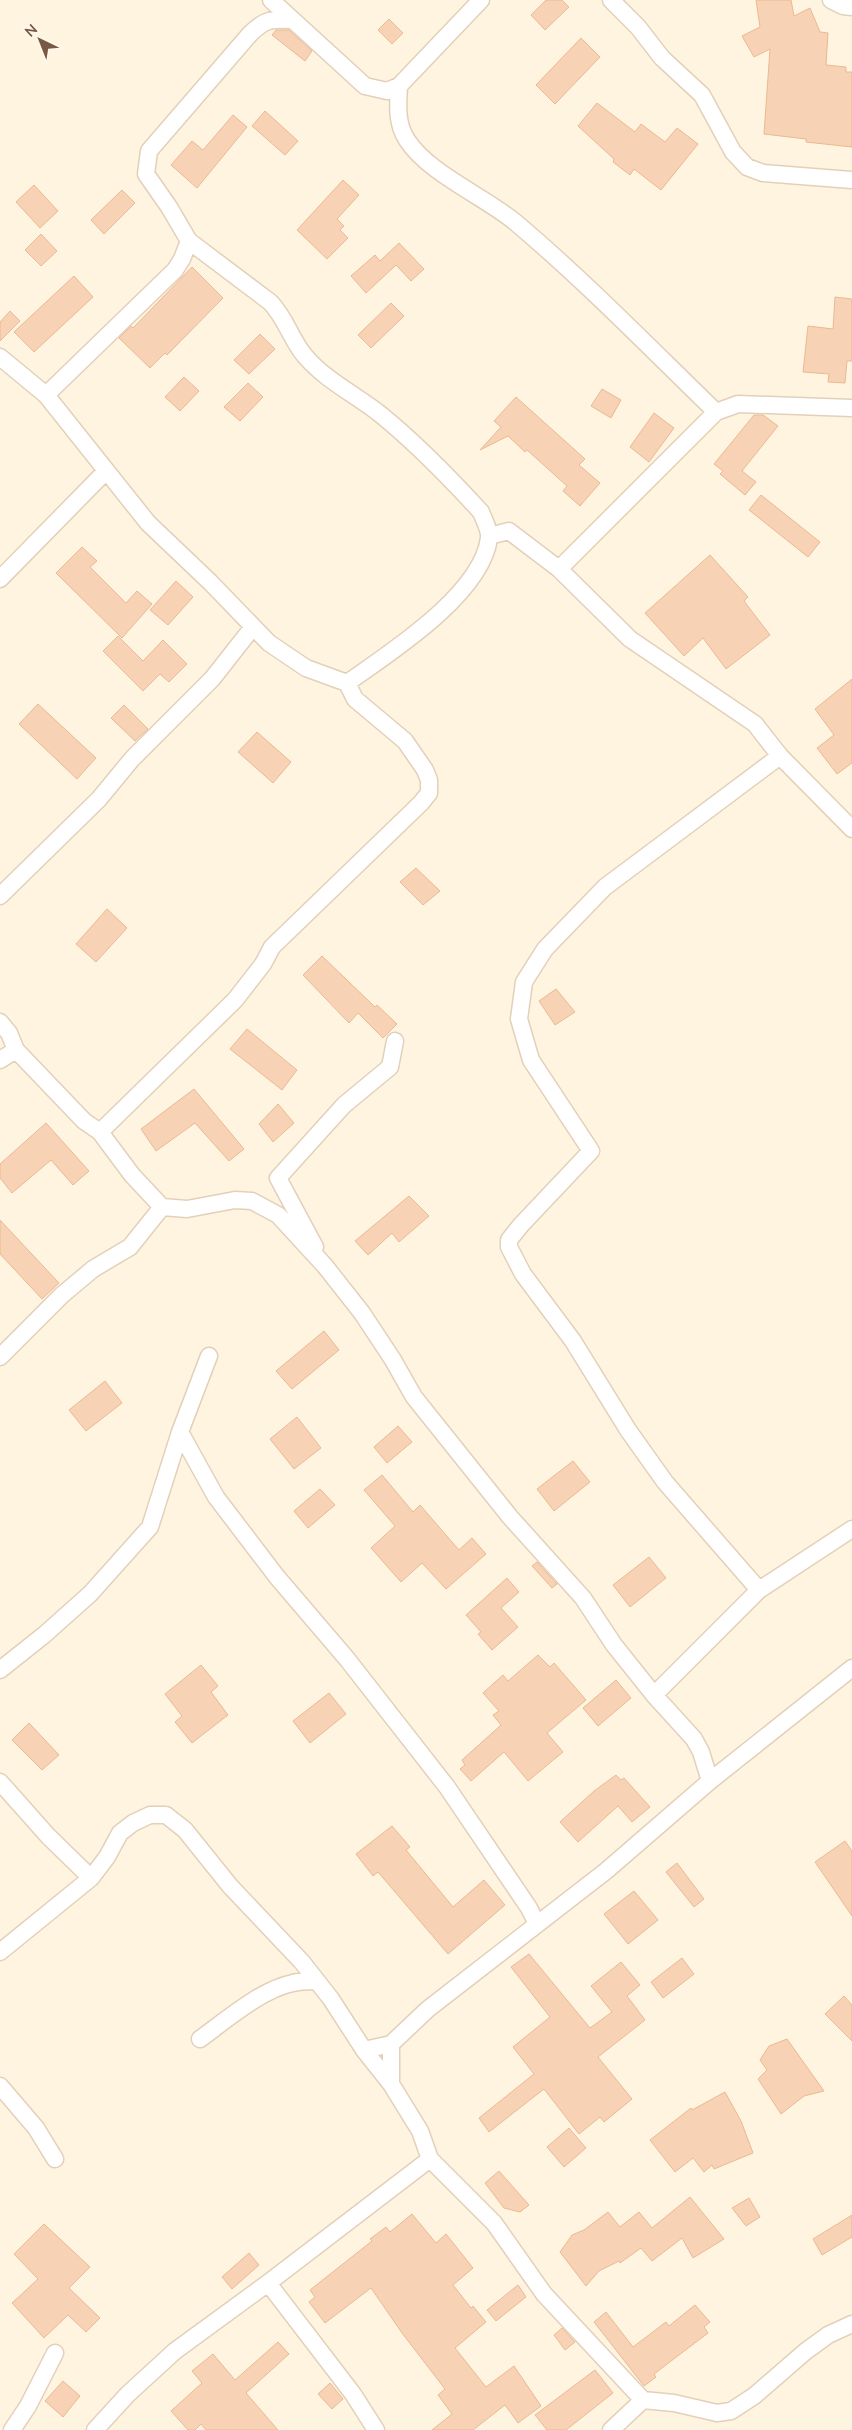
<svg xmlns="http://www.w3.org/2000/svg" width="852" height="2430" viewBox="0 0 852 2430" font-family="Lato,sans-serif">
<rect width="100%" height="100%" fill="#fff4df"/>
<path fill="#f7d2b4" stroke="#ebb993" d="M546 0H562L569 7 545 30 531 15Z
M756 0H791L794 16 810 8 820 32 828 33 826 65 846 67V72H852V147L806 142V139L764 134 770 49 754 57 742 36 760 27Z
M389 19 403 33 392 44 378 30Z
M276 30H289L312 51 305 61 272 35Z
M581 38 600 57 555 104 536 85Z
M597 103 635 132 641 124 665 142 677 128 698 144 661 190 634 169 630 175 613 162 614 159 578 126Z
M265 111 298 141 285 155 252 126Z
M233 115 247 127 197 188 171 165 192 141 203 150Z
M343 180 359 195 337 219 344 226 340 230 348 238 327 259 297 230Z
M34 185 58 211 40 228 16 202Z
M122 190 135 203 104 234 91 220Z
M41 234 57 251 41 266 25 250Z
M399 243 424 269 411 281 396 265 366 293 351 276 375 255 380 261Z
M192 267 223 298 167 355 165 353 150 368 119 338 131 326 133 328Z
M74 276 93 297 34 352 14 332Z
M835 297 852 299V361H847L845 383 828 382 829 374 803 372 808 326 833 329Z
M391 303 404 316 371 348 358 335Z
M10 311 20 321 0 341V322Z
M260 334 275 349 249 374 234 360Z
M184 377 199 391 180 411 165 397Z
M248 383 263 397 240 421 224 407Z
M602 389 621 400 611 418 591 406Z
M516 397 585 459 579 465 600 483 580 506 563 491 567 486 527 450 525 452 508 436 480 450 501 427 494 421Z
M654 413 674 428 649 462 630 447Z
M754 415H763L778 426 742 471 756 482 745 495 720 474 723 471 714 464Z
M761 495 820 542 808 557 749 510Z
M82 547 97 561 90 567 126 603 137 591 152 604 122 638 56 573Z
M710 555 748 597 744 601 770 635 726 669 703 638 684 656 645 613Z
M176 581 193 597 168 625 150 610Z
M118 636 143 661 163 640 187 664 169 682 160 674 143 691 103 651Z
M852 679V763L837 774 817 748 834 735 815 709Z
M38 704 96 758 77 779 19 724Z
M124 705 148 729 135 741 111 718Z
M257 732 291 762 273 783 238 752Z
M416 868 440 891 423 905 400 882Z
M107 909 127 928 96 962 76 944Z
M322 956 375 1007 377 1005 397 1024 383 1038 358 1013 349 1023 303 975Z
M556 989 575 1012 555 1025 539 1001Z
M247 1029 297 1070 282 1090 230 1049Z
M194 1089 244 1149 229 1161 195 1123 156 1151 141 1129Z
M278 1104 294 1123 273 1142 259 1124Z
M46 1123 89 1171 73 1185 51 1160 12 1193 0 1178V1164Z
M409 1196 429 1216 399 1242 392 1233 368 1255 355 1241Z
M0 1220 59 1283 42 1299 0 1254Z
M324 1331 339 1350 292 1389 276 1371Z
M105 1381 122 1403 86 1431 69 1410Z
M297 1417 321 1448 294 1469 270 1439Z
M398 1426 412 1442 387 1463 374 1447Z
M573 1461 590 1482 554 1511 537 1489Z
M382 1475 413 1512 420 1505 459 1550 472 1538 486 1554 446 1589 422 1563 401 1582 371 1548 395 1526 364 1490Z
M320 1489 335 1505 308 1528 294 1511Z
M649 1557 666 1578 630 1607 613 1585Z
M537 1562 557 1584 552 1588 532 1566Z
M507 1578 519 1592 501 1608 518 1627 492 1650 478 1634 481 1632 466 1615Z
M538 1655 550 1667 554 1663 586 1700 547 1733 563 1752 528 1781 504 1752 471 1781 460 1769 465 1765 462 1760 501 1725 493 1715 499 1711 483 1693 503 1675 508 1681Z
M201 1665 218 1686 211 1692 228 1715 192 1743 175 1722 182 1716 165 1694Z
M616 1680 631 1698 598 1726 583 1708Z
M329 1693 346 1714 310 1743 293 1721Z
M29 1723 59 1755 42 1770 12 1740Z
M616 1775 621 1780 624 1778 650 1807 632 1822 618 1806 578 1842 560 1822 594 1791Z
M392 1826 410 1847 406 1850 453 1907 484 1880 505 1905 448 1954 378 1872 373 1876 356 1854Z
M845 1841 852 1851V1916L815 1862Z
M677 1863 704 1899 694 1907 666 1872Z
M634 1891 658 1920 628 1944 604 1914Z
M529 1954 590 2028 612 2012 591 1986 621 1962 640 1985 627 1996 645 2020 598 2057 632 2099 604 2122 600 2117 579 2134 544 2089 489 2132 479 2118 534 2074 513 2047 550 2017 511 1967Z
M682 1958 694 1974 663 1998 651 1982Z
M844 1996 852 2005V2041L825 2014Z
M787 2039 824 2091 804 2096 781 2114 758 2079 767 2070 760 2060 769 2046Z
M725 2092 741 2121 753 2153 714 2169 712 2165 704 2172 693 2158 675 2172 650 2140 691 2108 692 2110Z
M569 2128 586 2148 564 2167 547 2147Z
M499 2171 529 2205 520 2212 504 2208 485 2183Z
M690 2197 724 2239 693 2258 682 2238 652 2261 641 2248 620 2263 619 2261 599 2271 586 2286 560 2252 572 2235 584 2230 608 2212 620 2227 639 2212 652 2228Z
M749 2198 760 2217 746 2226 732 2208Z
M412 2214 436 2243 446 2234 473 2268 453 2285 471 2308 473 2306 486 2322 455 2348 486 2387 514 2366 541 2406 518 2423 505 2405 473 2430H432L452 2414 438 2395 445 2389 402 2333 371 2288 325 2323 309 2302 315 2297 310 2290 372 2241 370 2239 386 2227 390 2232Z
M852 2215V2237L822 2255 813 2239Z
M44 2224 90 2267 69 2288 100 2318 86 2332 68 2315 44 2338 12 2303 38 2279 14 2254Z
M249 2253 259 2265 232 2289 222 2277Z
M518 2285 526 2297 496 2321 487 2310Z
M695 2305 710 2322 704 2327 708 2333 654 2374 656 2377 644 2386 594 2322 606 2312 633 2347 666 2322 669 2326Z
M562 2328 575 2342 565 2350 554 2335Z
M278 2342 289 2354 246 2393 278 2430H206L201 2424 195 2430H188L171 2411 202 2383 192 2371 213 2354 235 2380Z
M595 2370 613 2393 566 2430H547L535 2415Z
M63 2381 80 2396 63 2417 45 2401Z
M330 2383 343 2399 332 2409 318 2394Z"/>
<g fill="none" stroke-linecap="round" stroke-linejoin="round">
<g stroke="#e3d0ba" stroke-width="19">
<path id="street" d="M271 0 365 86 387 91 399 86 481 0
M611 0 638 27 662 58 702 95 733 152 747 167 763 173 852 180
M831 0 843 6 852 7
M292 20C271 19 265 19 250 34L149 151 146 174 169 207 189 241 270 302C286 318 291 340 305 356 325 380 356 395 380 414 417 444 449 477 481 512 484 520 490 530 489 538 482 594 391 652 347 683
M399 86C398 105 396 123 407 140 428 173 485 197 515 222 585 281 650 348 716 412
M0 357 46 395 148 523 210 582 269 643 306 668 347 683 355 699 405 741 425 770 429 780V793L421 803 272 947 263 964 235 1000 100 1132
M46 395 175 270 182 259 189 241
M489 536 509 531 559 569 630 639 755 724 780 756 852 829
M559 569 716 412 738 404 852 408
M0 579 106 471
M0 896 99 799 132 759 212 679 253 627
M0 1022 9 1033 16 1050 84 1121 100 1132 132 1175 162 1207 187 1209 235 1200 252 1201 278 1215 325 1266 362 1313 393 1360 414 1397 510 1517 583 1598 614 1645 654 1695 694 1739 701 1752 710 1781
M0 1060 16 1050
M315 1247 278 1178 344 1105 390 1067 395 1041
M0 1357 62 1295 93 1269 130 1247 162 1207
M180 1432 216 1497 277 1577 347 1659 447 1787 529 1908 537 1924
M759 1590 665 1482 628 1430 573 1341 523 1274 509 1247V1240L521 1225 591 1151 531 1060 519 1019 524 982 545 949 605 887 780 756
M0 1670 44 1635 90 1594 150 1527 180 1432 209 1356
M654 1695 759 1590 852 1529
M0 1782 48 1836 91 1878
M0 1952 91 1878 107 1857 120 1833 133 1823 150 1815H166L185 1830 230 1886 302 1962 331 1999 364 2050 391 2084 420 2131 430 2159 494 2223 544 2294 643 2400 674 2403 717 2413 731 2411 754 2396 806 2351 828 2335 852 2324
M200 2039C226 2020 262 1989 293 1983 300 1981 309 1981 316 1981
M391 2044V2084
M364 2050 391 2044 428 2009 606 1871 710 1781 852 1668
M0 2086 36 2128 55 2159
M268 2283 353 2394 376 2430
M12 2430 28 2406 55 2353
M95 2430 128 2394 175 2351 268 2283 430 2159
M611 2430 643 2400"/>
</g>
<use href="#street" stroke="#fff" stroke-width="16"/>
</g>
<g transform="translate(40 40) rotate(317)" stroke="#fff7e8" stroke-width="4" paint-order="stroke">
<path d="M0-4L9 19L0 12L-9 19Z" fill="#775944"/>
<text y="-8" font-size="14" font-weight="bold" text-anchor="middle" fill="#775944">N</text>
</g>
</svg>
